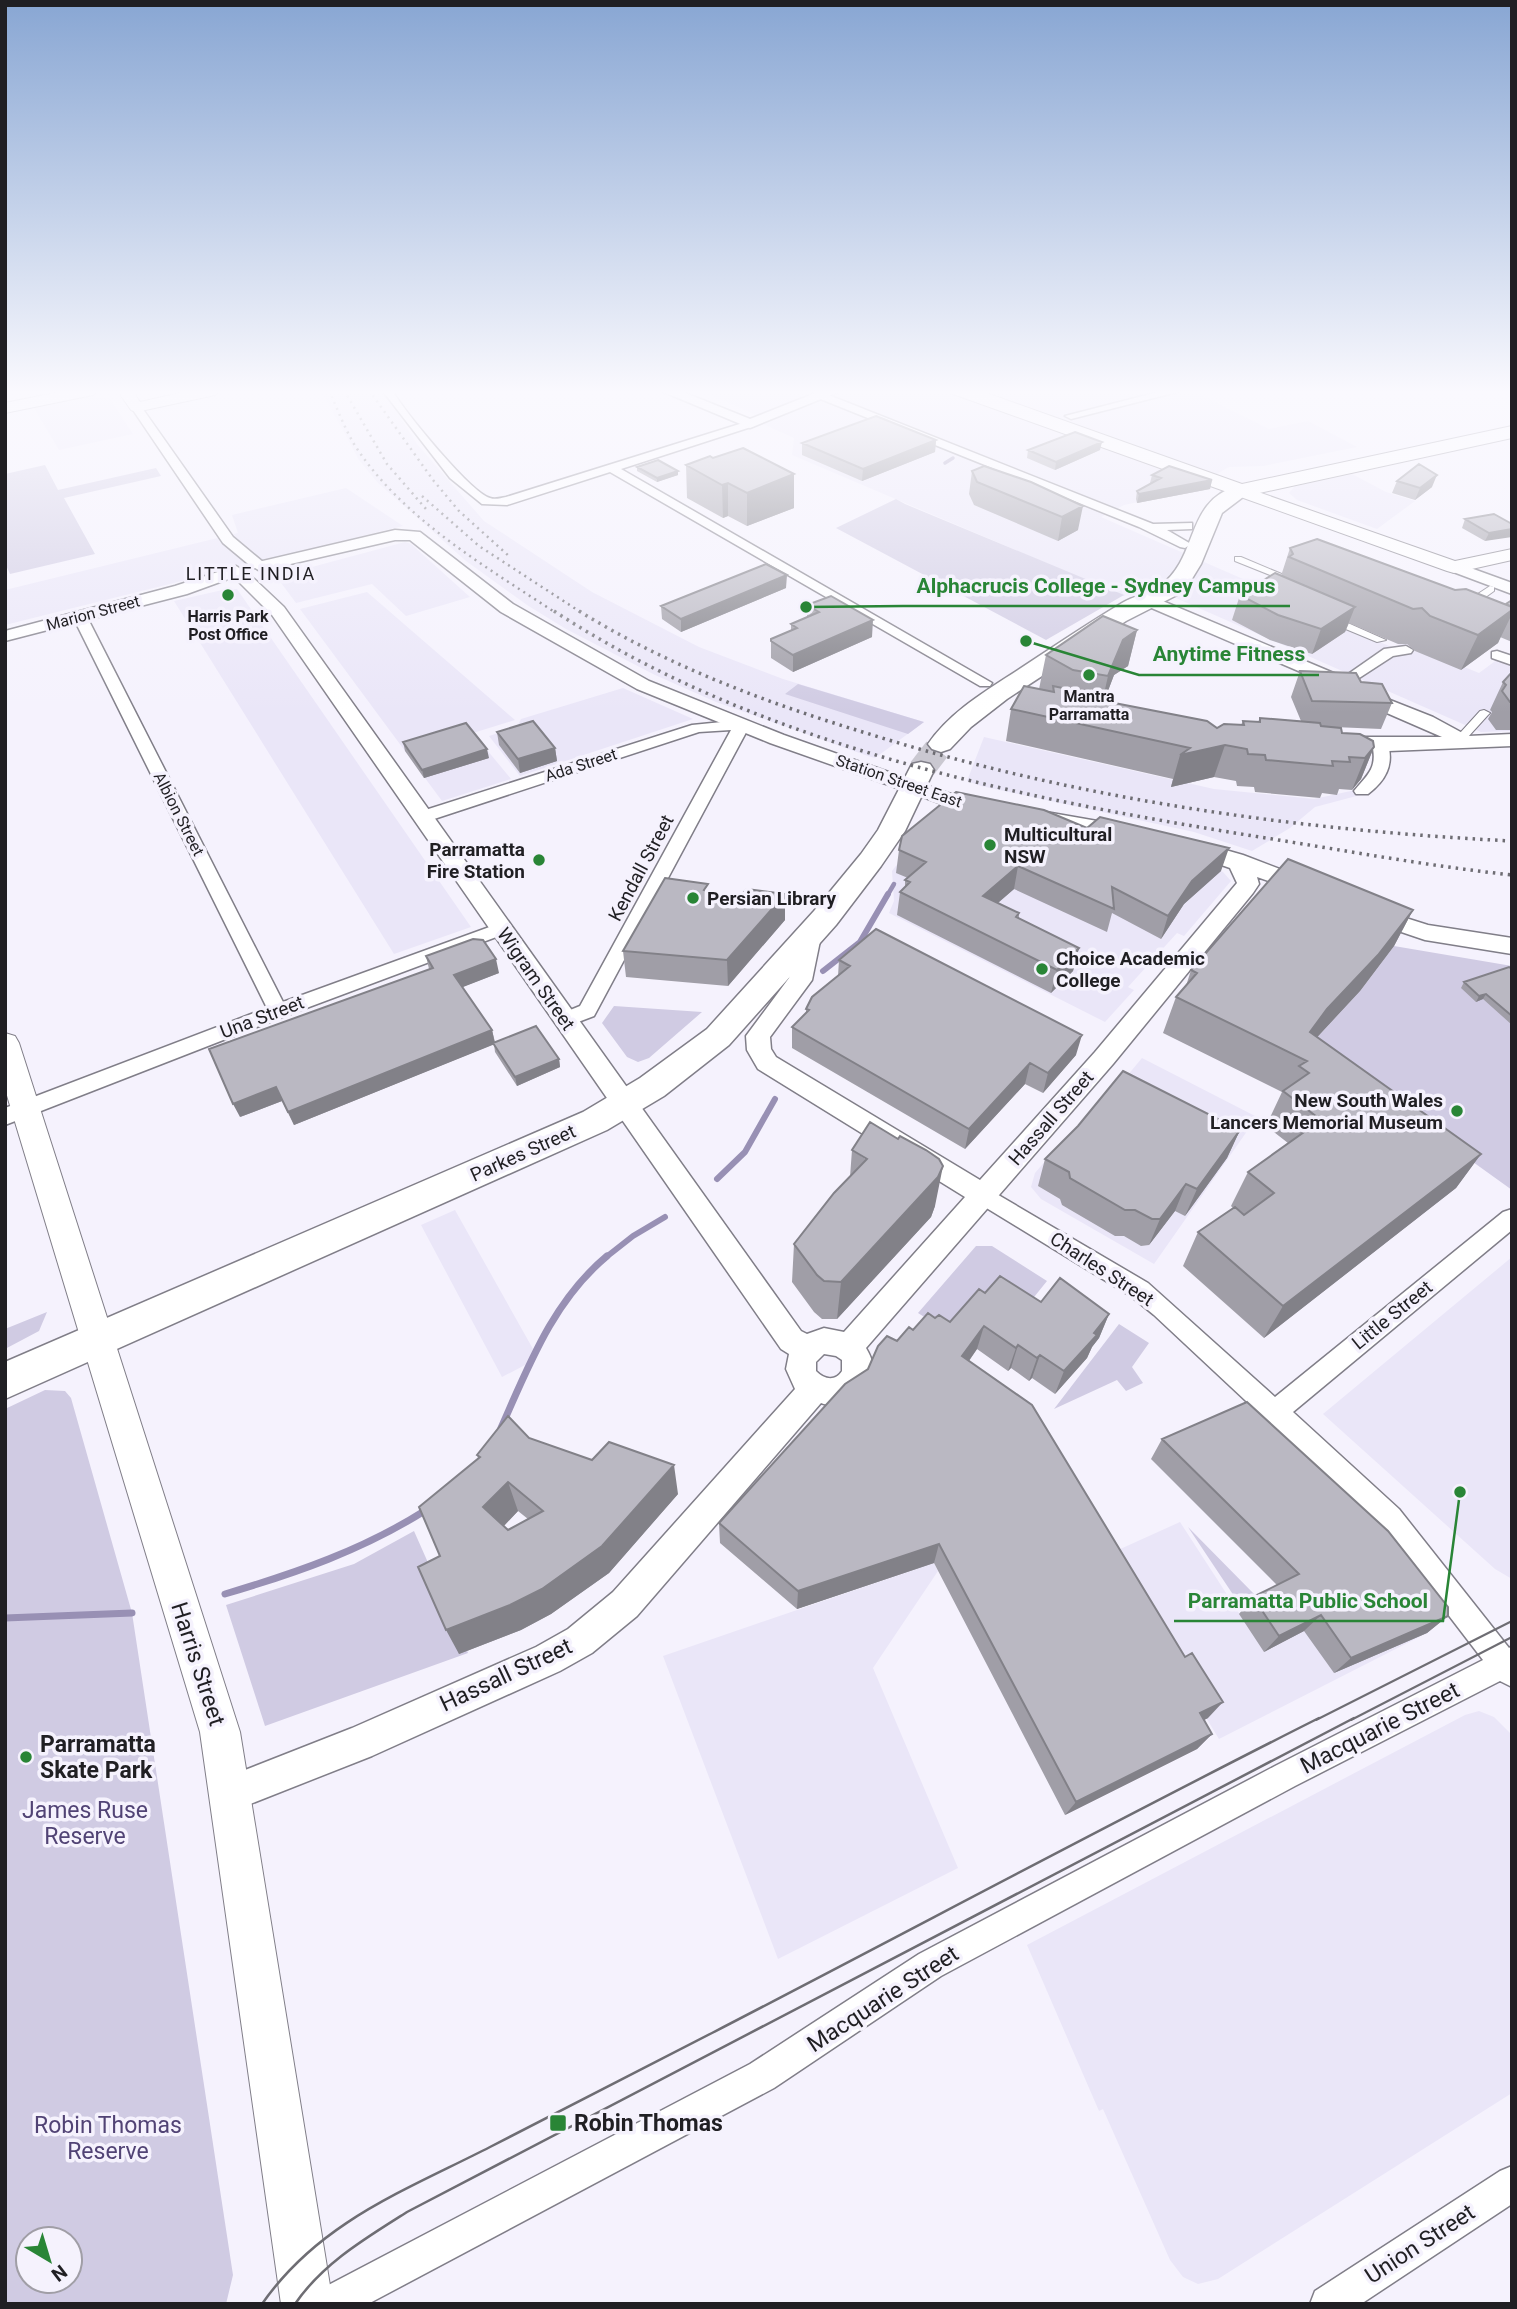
<svg xmlns="http://www.w3.org/2000/svg" width="1517" height="2309" viewBox="0 0 1517 2309" font-family="Roboto,sans-serif">
<rect width="100%" height="100%" fill="#f5f2fd"/>
<path fill="#eae6f8" d="M321 390H383L417 444 484 521 592 592 699 647 783 679 924 722 875 758 868 756 716 702 655 675 566 629 527 605 466 561 378 483 359 460Z
M699 390H1191L1269 429 1308 421 1357 447 1263 466 1229 467 1201 483 1206 488 1124 505 1101 517 1259 586 1267 595 1394 648 1403 642 1479 673 1498 659 1502 660 1512 653V731L1481 732 1144 584 1124 596 792 455 794 438 765 425 752 413Z
M90 397 110 399 133 434 59 450 34 408Z
M1352 474 1386 492 1415 501 1377 529 1297 500 1289 493 1295 486Z
M346 488 403 526 5 625V590L238 533 232 515Z
M405 542 411 544 470 597 406 616 372 584 296 603 279 580 286 574Z
M227 589H237L471 927 394 954 174 601Z
M367 592 515 720 473 733 511 779 442 801 300 609Z
M623 688 693 719 520 776 489 736 517 727 521 719Z
M984 737 1214 789 1314 799 1360 789 1364 794 1315 807 1290 828 1252 851 1194 832 981 786 967 781Z
M911 846 1183 854 1223 872 1231 881 1184 936 1177 933 1128 987 1134 990 1105 1022 889 913 894 901 892 871Z
M1142 1058 1257 1117 1154 1264 1041 1199 1031 1187 1035 1173 1059 1145 1066 1149Z
M455 1210 533 1349 527 1364 502 1377 421 1225Z
M1512 1257V1579L1495 1569 1323 1414Z
M1180 1522 1239 1613 1428 1623 1427 1633 1219 1739 1107 1555Z
M934 1563 938 1571 873 1668 958 1868 778 1959 663 1656Z
M1479 1711 1494 1717 1512 1735V2093L1218 2279 1198 2284 1183 2277 1170 2260 1103 2109 1099 2111 1027 1945 1465 1715Z"/>
<path fill="#d0cbe3" fill-rule="evenodd" d="M45 465 58 490 156 468 161 476 64 498 95 554 10 574 5 563V474Z
M896 499 905 504 1124 595 1046 640 836 528Z
M798 684 924 722 908 734 785 694Z
M1394 946 1512 966V1190L1310 1045 1360 991Z
M614 1006 702 1012 649 1058 638 1062 627 1057 602 1023Z
M976 1246H992L1047 1281 1022 1312 951 1334 918 1313Z
M47 1312 39 1331 5 1349V1329Z
M1119 1324 1149 1343 1132 1367 1143 1383 1126 1391 1117 1380 1054 1409Z
M45 1390 65 1391 71 1398 132 1613 233 2275 226 2304H5V1409ZM28 2239H70V2281H28Z
M1188 1527 1256 1596 1240 1605Z
M414 1531 468 1653 265 1726 226 1605 354 1564Z"/>
<g fill="none" stroke-linecap="round" stroke-linejoin="round">
<path stroke="#9890b4" stroke-width="3.5" d="M945 463 953 458"/>
<path stroke="#9890b4" stroke-width="4.5" d="M887 896 894 884"/>
<path stroke="#9890b4" stroke-width="6" d="M823 971 860 942 888 894
M717 1179 745 1152 775 1099
M605 1258 633 1236 665 1217"/>
<path stroke="#9890b4" stroke-width="7" d="M501 1428C529 1365 553 1301 607 1256
M225 1594C296 1573 363 1550 426 1510
M5 1618 132 1613"/>
<path stroke="#cac8d1" stroke-width="26" stroke-dasharray="26 13" stroke-linecap="butt" d="M921 770 941 744"/>
<g stroke="#807e88" stroke-width="2">
<path id="pedestrian" d="M1235 557H1241L1284 575 1275 577 1235 561Z
M1490 586 1494 587V591L1469 609H1461V605Z
M1324 616H1332L1386 640 1377 642 1324 620Z
M1484 710 1490 713 1488 715 1468 737H1460V733L1480 711Z"/>
</g>
<g stroke="#807e88" stroke-width="3">
<path id="minor" d="M382 390H392C404 411 470 492 490 498 495 500 501 498 506 497L746 422H754V426L621 469 992 683 990 686H980L610 472 507 505 482 504 450 478Z
M1166 390H1185L1071 419 1065 416Z
M818 394H826L1153 524 1192 523V529L1167 530 1191 544 1185 548 1180 547 1139 527 818 398Z
M132 405H140L233 537 263 562V568H253L223 543 131 407Z
M80 613 87 617 283 1002 495 925H507L510 929 507 933 285 1016 5 1125V1108L267 1008 73 617Z
M1406 646 1413 650 1411 653 1393 656 1353 682 1348 683 1341 679 1384 649Z
M1497 651 1512 656V665L1492 658V652Z
M742 720 750 725 594 1016 565 1027 558 1025 555 1020 558 1015 580 1006 731 730 699 732 428 821 422 822 414 817 416 813 692 725Z
M1380 739 1388 744C1394 766 1385 781 1368 794H1356L1354 791C1368 774 1378 768 1372 744Z
M983 1186 1148 1283 1275 1397 1503 1212 1512 1209V1230L1293 1412 1399 1509 1509 1648 1512 1646V1687L1500 1681 1295 1786 941 1976 774 2088 368 2304H312L317 2291 750 2064 919 1954 1275 1766 1483 1660 1381 1527 1154 1315 1132 1297 975 1201 972 1195 975 1189Z
M1512 2166V2204L1361 2304H1310L1315 2291 1500 2171Z"/>
</g>
<g stroke="#807e88" stroke-width="3">
<path id="tertiary" d="M659 390H678L750 419 823 390H843L750 428Z
M395 530 420 532 513 604 649 681 784 735 962 798 988 803 991 807 988 811 981 813 951 807 770 743 637 689 501 612 410 540H395L260 571 252 566 254 563Z
M1454 562 1512 583V594L1448 570 1446 567 1448 564Z
M236 566 244 571 242 574 187 594 5 641V631L175 586Z
M245 575 251 576 284 607 801 1331 807 1334 824 1328 844 1332 965 1197 758 1069 747 1050 746 1036 789 978 802 931 810 928 818 931 821 936 812 980 770 1037 771 1049 776 1057 980 1180 1095 1052 1237 883 1230 868 1187 853 1183 848 1187 843 1194 841 1243 855 1314 882 1317 887 1314 892 1306 894 1257 877 1259 884 1253 893 1113 1064 866 1348C869 1353 872 1359 872 1364 874 1390 844 1412 821 1403L637 1616 592 1653 560 1671 372 1756 230 1812 217 1807 212 1794 217 1781 352 1728 536 1647 568 1629 613 1592 795 1389 786 1369 789 1354 781 1349 272 615 237 580ZM824 1354 836 1356 842 1360V1371C835 1382 824 1379 816 1371V1362Z
M1146 594 1343 677 1346 681 1337 686 1331 685 1140 603 1138 599Z
M1357 687 1433 717 1468 736 1512 734V746L1389 751 1332 747 1329 743 1339 737H1442L1350 697 1348 693 1350 689Z
M1040 811 1126 826 1133 827 1136 832 1133 837 1126 838 1033 821 1030 817 1033 813Z
M1371 907 1428 925 1512 938V954L1425 940 1363 919 1360 914 1363 909Z"/>
</g>
<g stroke="#807e88" stroke-width="2">
<path id="secondary" d="M69 390H100L93 395 5 413V403Z
M117 390H132L140 402 193 390H222L215 395 136 412 131 410Z
M1241 486 1455 561 1512 549V560L1454 573 1447 571 1235 495 1232 491Z
M5 1033 15 1036 19 1043 240 1732 333 2304H281L200 1732 5 1089Z"/>
</g>
<g stroke="#807e88" stroke-width="3">
<path id="primary" d="M1241 485 1248 487 1251 491 1222 513 1201 564 1190 582 1177 595 1126 621 1007 699 971 727 950 749 941 752 932 749 928 744C951 711 986 691 1018 670 1053 647 1087 624 1122 603 1134 596 1150 593 1161 585 1200 556 1184 499 1241 485Z
M921 762 930 764 934 770 905 831 881 866 836 925 729 1045 664 1096 607 1130 5 1399V1362L583 1112 640 1078 707 1029 814 911 861 854 878 830 912 764Z"/>
</g>
<g stroke="#807e88" stroke-width="2">
<path id="trunk" d="M951 390H978L1242 484 1512 426V438L1241 497 953 394Z"/>
</g>
<use href="#pedestrian" fill="#fff" fill-rule="evenodd"/>
<use href="#minor" fill="#fff" fill-rule="evenodd"/>
<use href="#tertiary" fill="#fff" fill-rule="evenodd"/>
<use href="#secondary" fill="#fff" fill-rule="evenodd"/>
<use href="#primary" fill="#fff" fill-rule="evenodd"/>
<use href="#trunk" fill="#fff" fill-rule="evenodd"/>
<path stroke="#6e6d73" stroke-width="2" d="M1316 1720 1512 1621
M1351 1720 1512 1637"/>
<path stroke="#6e6d73" stroke-width="2.5" d="M262 2304C319 2222 404 2191 490 2147 564 2109 638 2071 712 2033 915 1928 1116 1820 1319 1718
M295 2304C323 2263 366 2238 407 2212L1354 1718"/>
<path stroke="#6e6d73" stroke-width="2.5" stroke-dasharray="2 4.5" stroke-linecap="butt" d="M329 390C337 408 344 427 354 444 401 518 485 566 556 613
M344 390 387 464 426 509
M369 390 433 480 459 511 510 557
M422 496 479 546 582 613"/>
<path stroke="#6e6d73" stroke-width="3.5" stroke-dasharray="2.5 5" stroke-linecap="butt" d="M554 611C764 748 1022 799 1266 838 1348 851 1429 866 1512 875
M579 611C668 666 767 703 866 733 1076 799 1293 830 1512 841"/>
</g>
<path fill="#a09ea7" fill-rule="evenodd" d="M936 440 935 452 862 481 802 455V443Z
M1028 450H1100L1055 470 1027 458Z
M713 458 794 474V508L747 526 728 516 723 518 687 498 686 465Z
M637 467 678 471V475L657 482 637 471Z
M972 471 1031 482 1078 530 1058 541 974 505 969 494Z
M1152 475 1212 480 1210 489 1137 503 1136 499 1137 491 1151 483H1150Z
M1397 481 1432 487 1415 500 1392 493Z
M1465 519 1512 524 1485 541 1462 528Z
M1290 548 1455 590 1506 604 1512 600V642L1500 637 1498 643 1461 670 1415 651 1407 644H1398L1349 623 1345 632 1312 654 1270 640 1232 620 1240 595 1281 576Z
M786 588 681 632 662 619 661 606Z
M807 605 872 637 793 672 771 658V639L791 630V624L807 617Z
M1137 630 1128 666 1114 675 1104 701 1217 728 1241 725 1243 721 1258 722 1260 718 1301 721 1291 697 1300 671 1361 682 1392 703 1381 729 1334 727 1342 733 1374 747 1361 779 1352 790 1339 789 1337 795 1322 793 1320 798 1255 792 1254 787 1237 786 1236 781 1214 777 1171 787 1173 779 1006 741 1011 709 1039 689 1046 655Z
M1512 672V730H1496L1488 719 1492 712 1490 710 1503 682Z
M497 732 555 748 557 761 520 773 499 745Z
M403 742 489 758 424 778 405 751Z
M1087 828 1221 871 1184 904 1161 939 1112 913 1107 932 1014 889 998 903 1019 913V918L1079 948 1073 971 1051 993 897 915 900 892 905 887V880L908 878 896 873 899 850Z
M709 892 785 920 728 986 626 977 623 951Z
M1413 910 1394 946 1360 991 1317 1037 1481 1154 1456 1188 1264 1338 1183 1266 1198 1232 1233 1208 1231 1206 1248 1172 1288 1143 1266 1126 1282 1092 1163 1033 1176 997 1186 986 1191 970Z
M426 956 499 973 462 987 492 1030 495 1042 559 1059 560 1067 517 1086 495 1052 494 1044 294 1125 282 1101 240 1117 429 969Z
M839 960 1076 1055 1043 1093 1025 1084 965 1149 792 1048V1027L806 1013V1009L838 976Z
M1512 969V1025L1483 999 1476 1002 1461 988 1464 982Z
M1240 1130 1227 1158 1185 1216 1175 1211 1149 1245 1141 1246 1124 1236H1115L1062 1205 1060 1199 1038 1186 1045 1159Z
M852 1150 935 1206 931 1217 837 1319H822L814 1312 792 1282 794 1244 850 1177Z
M985 1293 1041 1302 1109 1314 1099 1338 1092 1347 1087 1358 1055 1394 1032 1378 1029 1381 1011 1368 1008 1371 977 1349 969 1361 1208 1718 1204 1720 1212 1734 1197 1749 1065 1815 934 1563 797 1609 720 1543 719 1523 868 1369 897 1341 913 1330 935 1318 950 1322Z
M529 1438 678 1494 609 1573 551 1614 521 1630 459 1654 440 1556 478 1458 477 1455ZM518 1511 528 1519 508 1530 504 1526Z
M1162 1439 1448 1616 1427 1633 1334 1673 1304 1631 1264 1652 1239 1614 1253 1597 1277 1585 1151 1459Z"/>
<path fill="#828188" d="M936 440 935 452 862 481 863 469Z
M1102 442 1100 450 1055 470 1056 462Z
M678 471V475L657 482V478Z
M794 474V508L747 526V493Z
M1437 475 1432 487 1415 500 1420 488Z
M1212 480 1210 489 1137 503 1139 494Z
M728 483V516L723 518 722 485Z
M1083 506 1078 530 1058 541 1062 517Z
M1512 529V537L1485 541 1489 533Z
M787 575 786 588 681 632V619Z
M1355 607 1345 632 1312 654 1321 629Z
M1512 610V614L1498 643 1461 670 1478 635Z
M873 620 872 637 793 672V655Z
M1137 630 1128 666 1114 675 1100 712 1108 676 1123 640Z
M1225 745 1214 777 1171 787 1180 755Z
M1374 747 1361 779 1352 790 1365 758Z
M555 748 557 761 520 773 518 759Z
M487 749 489 758 424 778 422 770Z
M1229 848 1221 871 1184 904 1161 939 1168 916 1192 881Z
M1018 866 1014 889 979 919 983 896Z
M785 894V920L728 986 727 960Z
M1413 910 1394 946 1360 991 1310 1045V1032L1327 1009Z
M1079 948 1073 971 1051 993 1057 970Z
M496 959 499 973 458 989 454 975Z
M1486 994 1483 999 1476 1002 1479 996Z
M492 1030 495 1044 294 1125 288 1112Z
M1082 1035 1076 1055 1043 1093 1048 1073Z
M559 1059 560 1067 517 1086 515 1077Z
M1030 1063 1025 1084 965 1149 969 1129Z
M276 1087 282 1101 240 1117 233 1104Z
M1240 1130 1227 1158 1185 1216 1197 1189Z
M1481 1154 1456 1188 1264 1338 1283 1306Z
M943 1166 935 1206 931 1217 837 1319 841 1282Z
M1186 1184 1175 1211 1149 1245 1160 1219Z
M1109 1314 1099 1338 1092 1347 1087 1358 1055 1394 1064 1371Z
M984 1326 977 1349 956 1379 962 1356Z
M1018 1345 1011 1368 1008 1371 1016 1348Z
M1040 1355 1032 1378 1029 1381 1037 1358Z
M674 1465 678 1494 609 1573 551 1614 521 1630 459 1654 446 1630Z
M508 1482 518 1511 495 1535 483 1507Z
M939 1544 934 1563 797 1609 798 1591Z
M1321 1615 1304 1631 1264 1652 1279 1636Z
M1448 1616 1427 1633 1334 1673 1351 1658Z
M1223 1702 1208 1718 1186 1729 1200 1713Z
M1212 1734 1197 1749 1065 1815 1076 1802Z"/>
<path fill="#bab8c2" stroke="#828188" stroke-width="2" fill-rule="evenodd" d="M876 416 936 440 863 469 802 443Z
M1075 432 1102 442 1056 462 1028 450Z
M743 448 794 474 747 493 728 483 722 485 686 465 710 456 713 458Z
M658 460 678 471 657 478 637 467Z
M1419 464 1437 475 1420 488 1397 481Z
M984 466 1031 482 1083 506 1062 517 977 482 972 471Z
M1169 466 1212 480 1139 494 1137 491 1161 478 1152 475Z
M1494 514 1512 524V529L1489 533 1465 519Z
M1317 539 1455 590 1466 589 1512 607V610L1478 635 1430 616 1422 608 1413 609 1289 557 1293 554 1290 548Z
M766 564 787 575 681 619 661 606Z
M1275 573 1355 607 1321 629 1278 615 1240 595Z
M831 596 873 620 793 655 771 641V639L797 628 791 624 819 612 807 605Z
M1512 600V607L1506 604Z
M1103 616 1137 630 1123 640 1108 676 1073 670 1046 655Z
M1300 671 1356 673 1361 682 1382 684 1392 703 1312 701Z
M1512 672V702H1510L1502 691 1506 685 1503 682Z
M1024 686 1054 692 1053 686 1101 696 1099 700 1207 721 1217 728 1224 724 1244 725 1243 721 1260 722V718L1320 723 1321 726 1341 728 1342 733 1360 734 1373 741 1374 747 1365 758 1349 757 1350 762 1332 761 1333 766 1266 760 1265 755 1248 754 1247 749 1225 745 1180 755 1190 748 1011 709Z
M533 721 555 748 518 759 497 732Z
M466 723 487 749 422 770 403 742Z
M956 792 1044 810 1087 828 1100 817 1229 848 1192 881 1168 916 1112 887 1114 909 1018 866 983 896 1019 913 1016 917 1079 948 1057 970 900 892 910 882 905 880 926 862 899 850 902 836Z
M1288 859 1413 910 1378 955 1327 1009 1310 1032 1481 1154 1283 1306 1198 1232 1235 1207 1244 1215 1274 1193 1248 1172 1321 1120 1283 1091 1309 1073 1299 1066 1307 1061 1176 997 1197 973 1191 970Z
M665 878 708 884 704 890 735 901 747 889 785 894 727 960 623 951Z
M876 929 1082 1035 1048 1073 1030 1063 969 1129 792 1027 809 1010 806 1009 812 997 850 966 839 960Z
M473 939 483 940 496 959 454 975 492 1030 288 1112 276 1087 233 1104 209 1049 433 968 426 956Z
M1509 967 1512 969V1016L1486 994 1479 996 1464 982Z
M536 1026 559 1059 515 1077 493 1043Z
M1123 1071 1240 1130 1197 1189 1186 1184 1160 1219H1152L1135 1210H1125L1070 1178 1069 1172 1045 1159 1078 1126Z
M870 1122 898 1139 900 1136 926 1150 939 1159 943 1166 938 1177 841 1282 824 1281 817 1275 794 1244 834 1193 867 1159 852 1150Z
M1000 1276 1041 1302 1060 1278 1109 1314 1094 1333 1097 1335 1064 1371 1040 1355 1037 1358 1018 1345 1016 1348 984 1326 962 1356 1032 1405 1185 1657 1192 1653 1223 1702 1200 1713 1212 1734 1076 1802 939 1544 798 1591 719 1523 845 1384 868 1369 878 1346 887 1336 897 1341 909 1327 913 1330 928 1313 935 1318 939 1315 950 1322 979 1289 985 1293Z
M1247 1402 1388 1531 1448 1607V1616L1351 1658 1321 1615 1279 1636 1253 1597 1299 1574 1162 1439Z
M508 1416 529 1438 592 1460 609 1442 674 1465 602 1546 542 1589 510 1605 446 1630 418 1567 440 1556 419 1507 480 1457 477 1455ZM508 1482 543 1511 508 1530 483 1507Z"/>
<linearGradient id="sky" x2="0" y2="1"><stop stop-color="#88a6d3"/><stop offset="0.55" stop-color="#faf9fe"/><stop offset="1" stop-color="#faf9fe" stop-opacity="0"/></linearGradient>
<rect width="1517" height="713" fill="url(#sky)"/>
<g fill="#298536" stroke="#f5f2fd" stroke-width="2.5">
<circle cx="228" cy="595" r="7"/>
<circle cx="1089" cy="675" r="7"/>
<circle cx="990" cy="845" r="7"/>
<circle cx="539" cy="860" r="7"/>
<circle cx="693" cy="898" r="7"/>
<circle cx="1042" cy="969" r="7"/>
<circle cx="1457" cy="1111" r="7"/>
<circle cx="26" cy="1757" r="7"/>
<rect x="549" y="2114" width="18" height="18" rx="3.5"/>
</g>
<g text-anchor="middle" dominant-baseline="central" stroke-width="7" stroke-linejoin="round" paint-order="stroke">
<g font-size="16" fill="#201f23" stroke="#f5f2fd">
<text transform="translate(93 613) rotate(-15)">Marion Street</text>
<text transform="translate(581 765) rotate(-18)">Ada Street</text>
<text transform="translate(899 781) rotate(19)">Station Street East</text>
<text transform="translate(179 814) rotate(63)">Albion Street</text>
</g>
<g font-size="16" font-weight="bold" fill="#201f23" stroke="#f5f2fd">
<text x="228" y="616">Harris Park<tspan x="228" dy="18">Post Office</tspan></text>
<text x="1089" y="696">Mantra<tspan x="1089" dy="18">Parramatta</tspan></text>
</g>
<g font-size="18" letter-spacing="2" fill="#201f23" stroke="#f5f2fd">
<text x="251" y="573">LITTLE INDIA</text>
</g>
<g font-size="19" font-weight="bold" fill="#201f23" stroke="#f5f2fd" text-anchor="start">
<text x="1004" y="834">Multicultural<tspan x="1004" dy="22">NSW</tspan></text>
<text x="525" y="849" text-anchor="end">Parramatta<tspan x="525" dy="22">Fire Station</tspan></text>
<text x="707" y="898">Persian Library</text>
<text x="1056" y="958">Choice Academic<tspan x="1056" dy="22">College</tspan></text>
<text x="1443" y="1100" text-anchor="end">New South Wales<tspan x="1443" dy="22">Lancers Memorial Museum</tspan></text>
</g>
<g font-size="19" fill="#201f23" stroke="#f5f2fd">
<text transform="translate(641 868) rotate(-62)">Kendall Street</text>
<text transform="translate(536 979) rotate(55)">Wigram Street</text>
<text transform="translate(262 1017) rotate(-21)">Una Street</text>
<text transform="translate(1051 1118) rotate(-49)">Hassall Street</text>
<text transform="translate(523 1153) rotate(-24)">Parkes Street</text>
<text transform="translate(1102 1269) rotate(33)">Charles Street</text>
<text transform="translate(1392 1315) rotate(-39)">Little Street</text>
</g>
<g font-size="23" fill="#201f23" stroke="#f5f2fd">
<text transform="translate(198 1664) rotate(72)">Harris Street</text>
<text transform="translate(506 1675) rotate(-25)">Hassall Street</text>
<text transform="translate(1380 1728) rotate(-27)">Macquarie Street</text>
<text transform="translate(883 1999) rotate(-33)">Macquarie Street</text>
<text transform="translate(1420 2244) rotate(-33)">Union Street</text>
</g>
<g font-size="23" font-weight="bold" fill="#201f23" stroke="#f5f2fd" text-anchor="start">
<text x="40" y="1744">Parramatta<tspan x="40" dy="26">Skate Park</tspan></text>
<text x="574" y="2123">Robin Thomas</text>
</g>
<g font-size="23" fill="#514375" stroke="#f5f2fd">
<text x="85" y="1810">James Ruse<tspan x="85" dy="26">Reserve</tspan></text>
<text x="108" y="2125">Robin Thomas<tspan x="108" dy="26">Reserve</tspan></text>
</g>
</g>
<path fill="none" stroke="#298536" stroke-width="2.5" d="M806 607L903 606H1290M1026 641L1139 675H1319M1460 1492L1443 1621H1174"/>
<g fill="#298536" stroke="#f5f2fd" stroke-width="2.5">
<circle cx="806" cy="607" r="7"/>
<circle cx="1026" cy="641" r="7"/>
<circle cx="1460" cy="1492" r="7"/>
</g>
<g font-size="21" text-anchor="middle" font-weight="bold" fill="#298536" stroke="#f5f2fd" stroke-width="7" stroke-linejoin="round" paint-order="stroke">
<text x="1096" y="593">Alphacrucis College - Sydney Campus</text>
<text x="1229" y="661">Anytime Fitness</text>
<text x="1308" y="1608">Parramatta Public School</text>
</g>
<rect width="1517" height="2309" fill="none" stroke="#201f23" stroke-width="14"/>
<g transform="translate(49 2260) rotate(142)"><circle r="33" fill="#f5f2fd" stroke="#a09ea6" stroke-width="2"/>
<path d="M0-5L12 26L0 18L-12 26Z" fill="#298536"/>
<text y="-10" font-size="19" font-weight="bold" text-anchor="middle" fill="#201f23">N</text>
</g>
</svg>
